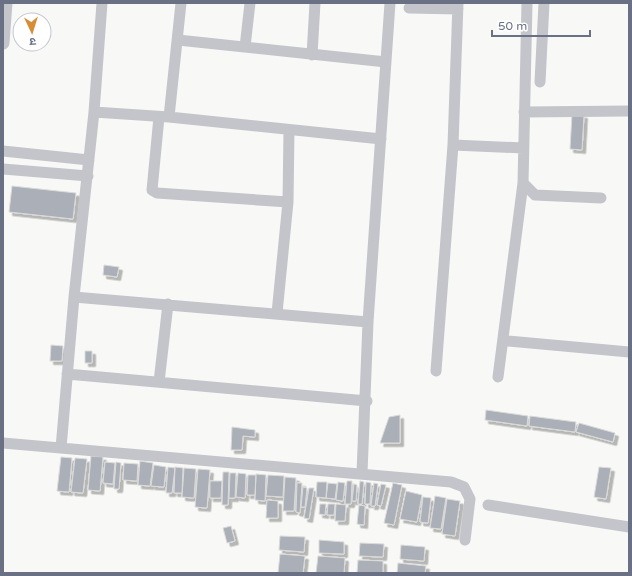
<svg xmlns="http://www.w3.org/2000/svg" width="632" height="576" viewBox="0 0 632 576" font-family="'Varela Round','Noto Sans Devanagari',sans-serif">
<defs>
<filter id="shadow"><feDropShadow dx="3.5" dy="3.5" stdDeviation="0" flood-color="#0004"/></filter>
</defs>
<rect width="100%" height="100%" fill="#f8f9f6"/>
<path fill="#abafb8" stroke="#dadad9" filter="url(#shadow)" d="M572 114 584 115 582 150 570 149Z
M12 186 76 193 73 219 9 212Z
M104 265 119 267 117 277 103 275Z
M51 345 63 346 62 361H50Z
M85 351H92V363H85Z
M486 410 528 416 527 426 485 420Z
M400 415V443H380L389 417Z
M530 416 576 422 575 432 529 426Z
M579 423 615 433 613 442 576 432Z
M232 427 255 430V437L243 436 242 450H231Z
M91 456 103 457 100 491 88 490Z
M61 457 72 458 69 492 57 491Z
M75 458 87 459 83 493 71 492Z
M140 461 153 463 150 486 138 485Z
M105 462 115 463 113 484 103 483Z
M116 462 121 463 119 489H114Z
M124 463 138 464 137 481 123 480Z
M154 465 166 467 164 487 151 486Z
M168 467 175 468 172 493H166Z
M175 467 183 468 182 493H174Z
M599 467 611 468 606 499 594 497Z
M184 468 196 469 194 498 182 497Z
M198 469 210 470 207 508 195 507Z
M223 472H229L228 505H222Z
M230 473H236L235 498H229Z
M238 473 246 474 245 498 236 497Z
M256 474 266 475 265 501 255 500Z
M248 475H256L255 495H247Z
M268 475 284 476 283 497 266 496Z
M285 477 296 478 294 511H283Z
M210 481H222L221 498H210Z
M347 481H352L351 504H345Z
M360 481 364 482 362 504H358Z
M317 482H327L326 498 316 497Z
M338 482 345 483 343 501 336 500Z
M366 482 371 483 370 504H365Z
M297 483H302L300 513 296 512Z
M328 483 337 484 335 499 326 498Z
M374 483 378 484 375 506H371Z
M393 483 402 485 394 525 384 523Z
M354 484 357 485 356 501H352Z
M381 484 386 485 381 506 377 505Z
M303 487 307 488 305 507H301Z
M309 488H314L309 519 304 518Z
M406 491 422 495 417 522 400 519Z
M435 496 446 498 441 529 430 528Z
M423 497 431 498 428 523 420 522Z
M447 499 460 501 455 536 442 534Z
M267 500 278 501V518H266Z
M320 504H326L325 515 319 514Z
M328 504H335L334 515H327Z
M336 504 346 505 345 521H335Z
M359 505 365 506 364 525 357 524Z
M231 526 235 541 227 543 223 528Z
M280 536 305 537 304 552 279 550Z
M319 540 344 542V554L319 553Z
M360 543 384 544 383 557 359 556Z
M401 545 425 547 424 561 400 559Z
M280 554 305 556 303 573H278Z
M318 556 345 558 344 573H316Z
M358 560 383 561V573H357Z
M398 563 426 566 425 573H397Z"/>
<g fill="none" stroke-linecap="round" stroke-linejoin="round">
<path stroke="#c3c5ca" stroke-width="11" d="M527 3 523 183 535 195 601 198
M409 8 458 9
M178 40 386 62
M245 47 250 3
M312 55 315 3
M540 82 544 3
M94 112 102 3
M524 112 629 111
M159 117 152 190 157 193 288 202
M169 117 181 3
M453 145 458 3
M3 151 89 160
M3 169 88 176
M74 297 368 322
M277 313 288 202 289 130
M508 341 629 352
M436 371 453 145 523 148
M67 374 367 401
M498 377 523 183
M159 382 168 304
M3 443 451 482 464 487 470 499 465 540
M61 448 74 297 94 112 169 117 381 139
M362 473 368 322 390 3
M488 505 629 527"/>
<path stroke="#c3c5ca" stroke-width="13" d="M3 43 6 3"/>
</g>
<rect width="632" height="576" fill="none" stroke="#6a7185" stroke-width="8"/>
<g transform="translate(32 32) rotate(176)"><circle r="19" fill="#ffffff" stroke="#c3c6ce"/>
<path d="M0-3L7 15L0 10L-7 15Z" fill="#d78d38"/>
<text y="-6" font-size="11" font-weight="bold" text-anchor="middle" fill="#6a7185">उ</text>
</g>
<path d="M492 30v6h98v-6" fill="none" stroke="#6a7185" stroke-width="2"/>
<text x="498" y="30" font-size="12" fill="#6a7185" stroke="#ffffff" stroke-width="3" paint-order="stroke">50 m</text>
</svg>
